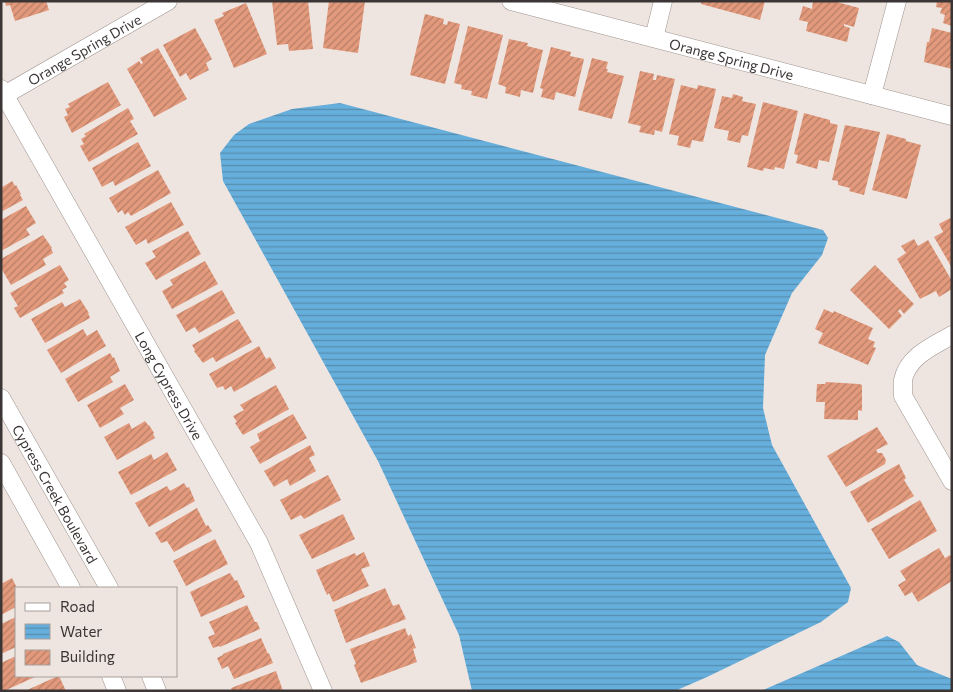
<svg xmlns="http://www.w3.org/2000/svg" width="953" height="692" viewBox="0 0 953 692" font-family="Commissioner,sans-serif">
<defs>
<pattern id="water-rules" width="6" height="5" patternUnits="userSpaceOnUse" patternTransform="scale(1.25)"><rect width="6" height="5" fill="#66aedb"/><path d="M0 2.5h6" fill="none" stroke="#558eb2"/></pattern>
<pattern id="building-hatch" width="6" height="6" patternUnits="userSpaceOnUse" patternTransform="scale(1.25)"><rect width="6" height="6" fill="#e2997c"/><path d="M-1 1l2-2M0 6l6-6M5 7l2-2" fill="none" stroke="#b87e66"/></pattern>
</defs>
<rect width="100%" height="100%" fill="#efe5e0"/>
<path fill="url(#water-rules)" d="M340 103 823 230 828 238 822 255 792 293 765 355 763 408 772 445 851 588 848 602 821 622 707 677 675 691H472L459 635 378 461 223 181 220 153 234 135 249 124 292 109Z
M887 636 899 642 917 665 952 679V691H761Z"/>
<path fill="url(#building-hatch)" d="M5 1H46L49 10 15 21 10 5 6 6Z
M272 1H292V2L308 1 313 49 289 51 288 44 277 45Z
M329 1H365L358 53 323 48Z
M702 1H765L760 20 701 4Z
M813 1H833L859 8 854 27 844 24V26L850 28 847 42 806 31 808 22 799 20 803 6 812 9Z
M937 1H952V26L943 23 945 15 940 13 942 8 936 7Z
M246 3 267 54 234 68 214 20 224 16 222 13Z
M425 14 444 19 443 24 447 25 448 21 460 24 445 84 410 75Z
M468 26 503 35 487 99 471 95 472 91 461 89 462 85 454 83Z
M195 28 212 59 206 63 209 70 190 80 186 73 180 77 163 45Z
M932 28 952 33V69L924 62 927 42H929Z
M509 39 528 43 527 46 543 50 533 93 521 90 520 97 505 93 506 87 498 84Z
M551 47 571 52 570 56 584 59 575 97 556 92 554 100 541 97 543 89 540 88Z
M158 48 187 99 154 117 127 69 139 61 141 64 143 63 140 58Z
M592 58 608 62 606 69H608L607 72 624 76 612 119 578 110Z
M640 71 654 74 653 80H656L657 75 675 79 662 132 655 130 654 135 639 132 641 126 628 123Z
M108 82 121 105 72 133 64 117 68 115 65 109 70 107 68 104Z
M681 85 697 89 698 85 716 89 703 142 692 140 690 148 677 145 679 136 669 134Z
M733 94 743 97 742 101 756 104 748 136 742 135 740 143 727 140 729 131 714 128 722 96 732 98Z
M763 102 798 111 784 169 775 167 774 170 764 168 763 171 747 167Z
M128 108 134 119 130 121 138 134 89 162 80 146 84 144 81 139 86 136 84 134Z
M804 113 830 120V123L838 125 829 162 819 160 817 169 796 163 798 155 794 154Z
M845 125 880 132 864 195 849 191 850 188 838 185V181L832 180Z
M887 134 906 139V141L921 145 907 199 872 190Z
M138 142 151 166 115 186 113 181 102 187 92 168Z
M158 170 171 193 131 216 128 212 125 215 122 210 118 213 109 198Z
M12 181 15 186 16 185 21 194 20 195 23 200 1 212V188Z
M171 202 184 225 148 244 146 239 136 245 125 227Z
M26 206 36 223 26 229 30 235 1 251V220Z
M950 218 952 220V268L934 237 943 232 939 224Z
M188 231 201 254 156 280 145 263 156 257 152 251Z
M43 235 52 248H51L53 253 43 259 46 265 11 285 1 268V259Z
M914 239 918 246 928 240 952 281V289L939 297 936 291 920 299 897 259 906 253 901 246Z
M205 261 218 284 172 309 162 291 173 285 170 280Z
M60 265 69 280 64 283 67 287 62 290 64 293 20 318 14 308 18 306 10 293Z
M875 265 914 304 904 314 900 309 898 311 902 316 889 329 850 290Z
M222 290 235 313 199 333 195 327 186 332 176 315Z
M80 299 89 313H88L90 318 45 343 31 319 62 302 65 307Z
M824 309 833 313 834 311 873 328 868 339 875 342 873 347 876 348 868 365 818 343 823 333 815 329Z
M238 319 252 342 216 362 213 357 203 363 194 351 195 350 192 345Z
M83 329 87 336 97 330 106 346 61 373 47 350Z
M259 346 266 359 270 357 276 368 234 392 231 386 225 390 223 386 217 388 209 374Z
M110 353 113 358 114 357 120 371 110 377 113 382 78 402 65 379Z
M826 382 859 384 862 385V411L858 410V420L824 419 825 402H816L817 384H825Z
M125 384 134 400 120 408 124 414 100 428 87 405Z
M276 385 289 409 243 435 235 423 237 422 233 416 244 410 240 405Z
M293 414 307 438 260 464 250 447 260 441 257 434Z
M145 421 148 425H149L154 433 153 434 155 438 117 460 104 437 129 423 132 429Z
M877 427 888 444 876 450 878 453H882L886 460 885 464 846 487 827 456Z
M310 445 315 455 309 458 316 471 290 486 287 479 274 487 264 471Z
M167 452 177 470 131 495 118 472 151 454 154 460Z
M899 464 906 478 904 480 914 496 868 523 850 492Z
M328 475 341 500 304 519 301 515 291 520 280 500Z
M184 483 187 488 189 487 195 501 149 527 135 503 167 486 170 491Z
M920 500 937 531 889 559 871 529Z
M197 508 206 526 208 525 212 531 174 552 167 541 161 543 155 533Z
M343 514 355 539 312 559 299 535Z
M215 539 228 564 186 586 173 561Z
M939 548 945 558 950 555 952 558V581L918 602 912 592 905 596 898 585 906 580 900 571Z
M364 552 370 566 361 569 369 586 333 602 329 593 327 595 316 570 355 553 356 556Z
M230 573 235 581 237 580 245 597 201 617 190 592Z
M12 578 17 588 16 607 1 615V584Z
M385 588 393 606 399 604 406 619 346 643 334 610Z
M247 605 255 622H257L260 629 220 647 219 646 213 648 208 637 215 634 209 622Z
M16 617V647L1 654V624Z
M405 628 408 636 411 634 416 648 413 649 417 662 361 683 354 665 356 664 350 649Z
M261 638 268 654 269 653 273 663 234 679 228 666 222 669 217 658 223 655V654Z
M16 656V676H37L4 691H1V663Z
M276 671 283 691H232L231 688Z
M58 676H59L66 691H25Z"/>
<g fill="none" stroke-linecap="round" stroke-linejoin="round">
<g stroke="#9e948f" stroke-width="19">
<g id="minor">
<path id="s1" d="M511 1 952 116"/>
<path d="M654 38 663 1"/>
<path id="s2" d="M1 89 259 543 323 691"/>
<path d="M872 95 897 1"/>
<path id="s3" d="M1 97 168 1"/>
<path d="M952 335C933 346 908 356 903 380 903 385 903 391 903 396L952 481"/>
<path id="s4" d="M1 398 109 588"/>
<path d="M1 463 71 588"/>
<path d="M111 676 117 691"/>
<path d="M151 676 157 691"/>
</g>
</g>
<use href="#minor" stroke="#fff" stroke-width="18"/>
</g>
<g text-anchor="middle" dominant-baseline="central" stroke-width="4.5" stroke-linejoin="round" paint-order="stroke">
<g font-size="14" fill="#3b3635" stroke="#efe5e0">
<text stroke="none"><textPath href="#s3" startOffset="96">Orange Spring Drive</textPath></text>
<text stroke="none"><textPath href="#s1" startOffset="228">Orange Spring Drive</textPath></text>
<text stroke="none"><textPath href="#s2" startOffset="341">Long Cypress Drive</textPath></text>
<text stroke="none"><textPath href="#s4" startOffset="110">Cypress Creek Boulevard</textPath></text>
</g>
</g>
<rect width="953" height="692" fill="none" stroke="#3b3635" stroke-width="5"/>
<rect x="15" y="587" width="162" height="90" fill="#efe5e0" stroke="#a79f9c"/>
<rect x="25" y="603" width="25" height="8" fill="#ffffff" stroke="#a79f9c"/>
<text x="60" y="612" font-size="15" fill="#3b3635">Road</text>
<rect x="25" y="624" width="25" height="15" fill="url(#water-rules)" stroke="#a79f9c"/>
<text x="60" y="637" font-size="15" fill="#3b3635">Water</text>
<rect x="25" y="650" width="25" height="15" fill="url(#building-hatch)" stroke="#a79f9c"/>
<text x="60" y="662" font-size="15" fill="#3b3635">Building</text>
</svg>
